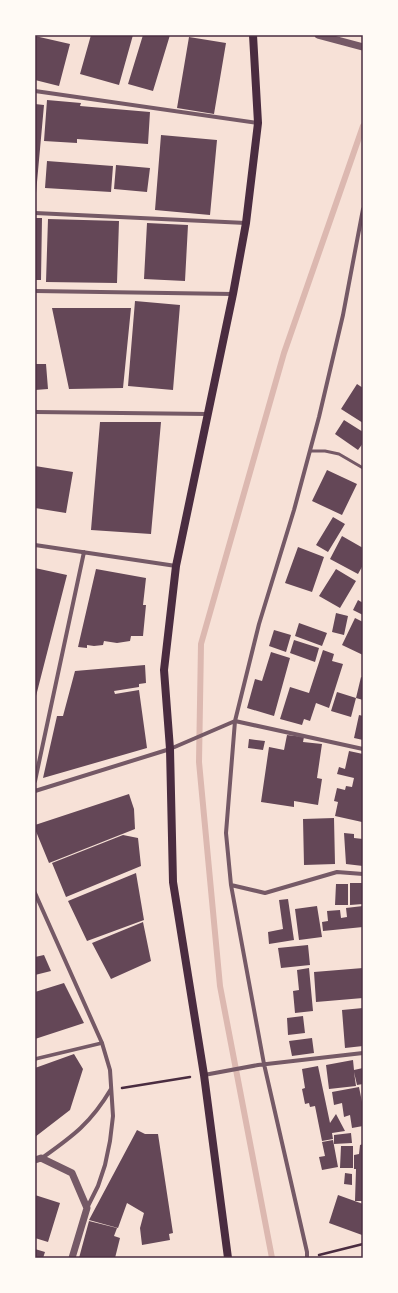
<svg xmlns="http://www.w3.org/2000/svg" width="398" height="1293" viewBox="0 0 398 1293" font-family="'Noto Sans',sans-serif">
<rect width="100%" height="100%" fill="#f7e1d7"/>
<g fill="none" stroke-linecap="round" stroke-linejoin="round">
<path stroke="#dcb8b0" stroke-width="6" d="M272 1258 220 986 199 762 201 644 284 353 363 126"/>
</g>
<path fill="#644757" d="M91 35H133L119 85 80 74Z
M143 35H170L153 91 128 84Z
M35 36 70 44 59 86 35 80Z
M189 37 226 43 214 114 177 108Z
M47 100 81 103 80 106 150 112 148 144 77 139V143L44 141Z
M35 104 44 105 36 193H35Z
M161 135 217 140 210 215 155 210Z
M47 161 113 166 111 192 45 188Z
M116 165 150 168 147 192 114 189Z
M35 218H42L41 280H35Z
M48 219 119 221 117 283 46 282Z
M147 223 188 225 185 281 144 279Z
M135 301 180 305 173 390 128 386Z
M52 308H131L123 388 69 389Z
M35 364H46L48 389 35 390Z
M357 384 363 388V423L341 409Z
M344 420 363 432V443L358 450 335 434Z
M100 422H161L151 534 91 530Z
M35 466 73 472 66 513 35 508Z
M327 470 357 484 342 515 312 501Z
M333 517 345 524 328 552 316 545Z
M342 536 363 548V565L358 574 330 559Z
M298 547 324 557 312 592 285 583Z
M35 568 67 575 36 696H35Z
M96 569 146 578 143 605H146L143 636H131L130 641 117 643 104 641 103 645 94 646 87 645V648L78 647Z
M336 569 356 581 340 608 319 596Z
M358 600 363 603V615L353 610Z
M336 613 348 616 344 635 332 632Z
M355 618 363 622V655L342 645Z
M299 623 327 633 322 646 295 636Z
M274 630 291 635 286 652 269 646Z
M294 640 319 648 315 662 290 653Z
M323 650 334 654 332 661 343 664 329 708 316 703 310 721 304 719 302 725 280 719 290 687 309 693Z
M271 652 290 658 274 716 247 708 255 679 262 681Z
M145 665 146 683 139 684V687L114 691 115 694 139 690 147 748 43 778 57 716H63L75 671Z
M361 677 363 678V700L356 698Z
M337 692 356 698 351 717 331 711Z
M359 715 363 716V740L354 738Z
M287 735 304 737 303 742 322 744 317 778 322 779 318 805 294 801V807L261 802 269 747 284 750Z
M249 739 265 741 263 750 248 748Z
M349 751 363 754 362 822 335 816 338 802 334 801 337 788 345 790 346 786 352 787 354 778 337 774 339 767 345 769Z
M129 794 134 809 135 829 49 863 35 829V825Z
M334 818 335 864 304 865 303 819Z
M344 833 354 834V838L363 839V866L346 864Z
M123 835 138 838 141 866 66 897 52 863Z
M136 873 144 920 87 941 68 901Z
M350 883H363V904L350 905Z
M336 884H348V905H335Z
M288 899 294 940 269 944 268 932 283 929 279 900Z
M317 906 322 937 299 940 295 909Z
M363 906V927L323 931 322 922 328 921 327 911 340 910 341 918 347 917 346 908Z
M143 922 151 961 111 979 92 943Z
M308 945 310 965 281 968 278 948Z
M44 955 51 971 35 975V957Z
M309 968 313 1011 295 1013 293 991 299 990 297 970Z
M363 968V998L316 1002 314 972Z
M64 983 84 1023 35 1039V992Z
M363 1008V1046L345 1048 342 1010Z
M303 1016 305 1033 288 1035 287 1018Z
M312 1038 314 1053 292 1056 289 1041Z
M74 1054 83 1069 70 1110 35 1137V1068Z
M353 1060 354 1070 363 1068V1084L357 1085 354 1072 356 1086 329 1089 326 1065Z
M318 1066 330 1123 336 1114 345 1131 332 1133 333 1139 322 1141 315 1106 310 1107 309 1103 305 1104 302 1089 305 1088 302 1069Z
M359 1087 363 1107V1126L352 1128 350 1115 344 1117 342 1103 334 1105 332 1092Z
M137 1130 145 1134H158L173 1233 169 1234 170 1240 142 1245 140 1228 144 1213 127 1203 118 1228 89 1220Z
M351 1133 352 1143 334 1144V1135Z
M333 1140 338 1167 322 1170 319 1157 325 1156 322 1142Z
M363 1144V1201H355L356 1169H354V1155L359 1154 360 1145Z
M341 1146H353V1168H340Z
M345 1173 352 1174V1185L344 1184Z
M35 1195 60 1203 48 1242 35 1238Z
M338 1195 363 1204 362 1235 329 1223Z
M89 1221 117 1228 114 1236 120 1238 115 1258H79Z
M35 1249 45 1252 43 1258H35Z"/>
<g fill="none" stroke-linecap="round" stroke-linejoin="round">
<path stroke="#4a2c40" stroke-width="2.5" d="M122 1088 190 1077
M319 1255 363 1244"/>
<path stroke="#755966" stroke-width="3" d="M310 451H325L339 454 363 468"/>
<path stroke="#755966" stroke-width="3.5" d="M35 1059 102 1043"/>
<path stroke="#755966" stroke-width="4" d="M35 91 258 123
M35 213 246 223
M35 291 233 294
M35 412 208 414
M35 545 176 566
M35 781 84 552
M35 791 170 749 235 721 363 749
M231 885 265 893 337 872 363 874
M35 893 102 1043 110 1070 113 1116 110 1141 105 1165 98 1186 87 1208
M204 1075 258 1065 363 1053
M42 1158C73 1136 91 1123 111 1089
M307 1258V1252L264 1064 231 885 226 833 235 721 259 624 294 510 319 417 343 315 363 209"/>
<path stroke="#755966" stroke-width="7" d="M318 35 363 47
M35 1160 41 1158 72 1173 87 1208 72 1258"/>
<path stroke="#4a2c40" stroke-width="8" d="M228 1258 204 1075 173 882 170 749 164 670 176 566 233 294 246 223 258 123 253 35"/>
</g>
<rect width="398" height="1293" fill="none" stroke="#fffaf5" stroke-width="72"/>
<rect x="36" y="36" width="326" height="1221" fill="none" stroke="#4a2c40" stroke-width="1.5"/>
</svg>
